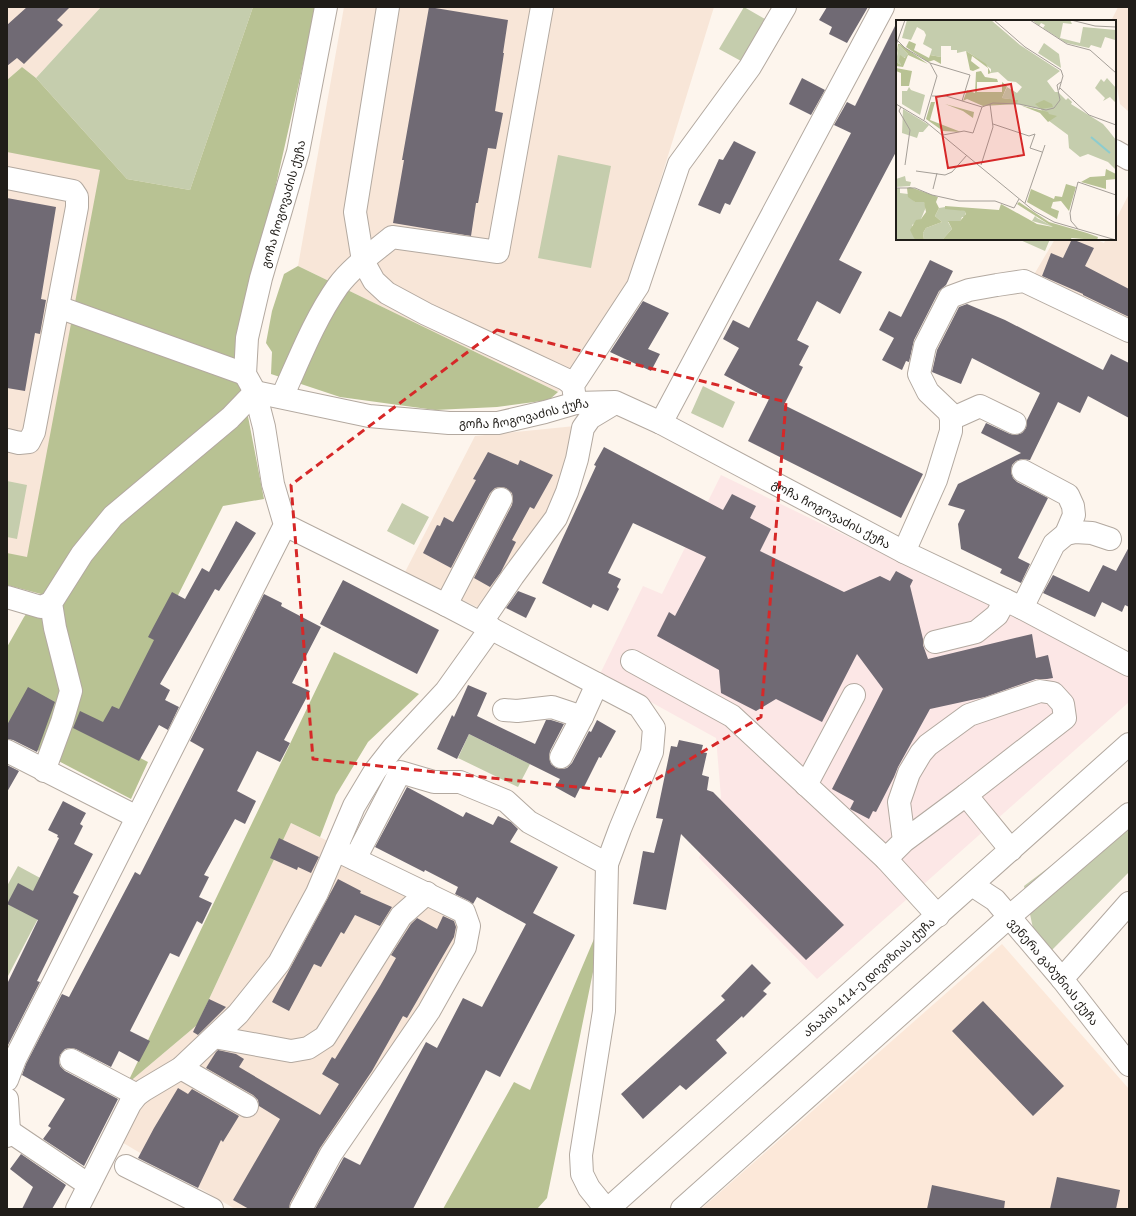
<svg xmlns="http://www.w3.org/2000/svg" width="1136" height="1216" viewBox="0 0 1136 1216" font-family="Mulish,'Noto Sans Georgian',sans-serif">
<rect width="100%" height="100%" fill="#fdf5ed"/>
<path fill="#fce7e6" d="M721 475 1129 673V702L817 979 699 858 721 797 716 738 600 674 643 586 662 594Z"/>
<path fill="#f8e6d8" d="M7 7H101L36 78 22 67 7 80Z
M344 7H714L628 285 558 392 298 266Z
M1118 7H1129V112L1120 104 1115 76V21H1111Z
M7 140 106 158 41 594 7 585Z
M1129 194V327L1032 278 1055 239H1095L1104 243 1106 239H1115V221Z
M575 426 551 514 479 608 405 572 475 436Z
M291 823 438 895 460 914V944L295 1209H235L103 1131 127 1084 197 1025Z"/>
<path fill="#fce8d9" d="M1002 944 1129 1089V1209H701Z"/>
<path fill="#c5cdad" d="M101 7H253L190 190 127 179 36 78Z
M744 7 765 19 741 61 719 49Z
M558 155 611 166 591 268 538 258Z
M1018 239H1050L1045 251Z
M703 386 735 402 723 428 691 413Z
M7 481 27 485 17 539 7 537Z
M402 503 429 517 414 545 387 531Z
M469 734 530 764 518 787 458 758Z
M1129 803V872L1051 951 1034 933 1024 886 1097 831Z
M18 866 55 886 8 976 7 886Z"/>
<path fill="#b8c293" d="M253 7H316L271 207 237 330 239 370 264 499 223 506 105 740 148 762 131 799 7 734V647L24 617 41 594 7 585V553L27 557 100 170 7 152V80L22 67 36 78 127 179 190 190Z
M298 266 558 392 549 400 497 407 435 410 340 397 271 374 272 352 266 343 272 311 284 274Z
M334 652 419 694 368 742 336 795 320 837 291 823 197 1025 127 1084Z
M605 913 547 1198 537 1209H443L514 1082 530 1090Z"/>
<path fill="#706a74" d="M27 7H70L57 20 63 25 24 64 17 58 7 66V25Z
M429 7 508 20 503 53H504L495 111 503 113 496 149 488 148 478 203H476L471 236 393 223 404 160H402Z
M827 7H868L847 43 829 34 832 27 819 20Z
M897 22V150L839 260 862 272 840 314 817 301 797 340 809 346 799 365 803 367 784 405 923 474 901 518 748 441 769 399 724 375 739 348 723 339 733 320 749 328 851 133 834 125 847 102 855 106Z
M802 78 825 90 811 115 789 104Z
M734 141 756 152 730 205 725 203 720 214 698 205 719 159 723 160Z
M7 198 56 207 41 299 46 300 40 334 35 333 25 391 7 388Z
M1072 239 1094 248 1085 266 1129 289V317L1083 295V294L1042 276 1051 253 1063 258Z
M930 260 953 271 946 285 939 291 914 340 909 362 906 361 902 370 882 360 894 338 879 330 889 311 901 317Z
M643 301 669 313 648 349 660 354 651 371 610 352Z
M967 304 1005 320 1103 370 1111 354 1129 363V418L1088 396 1080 413 1058 402 1030 460 1022 459 1016 461 1012 465 1011 472 1013 478 1017 482 1048 498 1018 558 1030 564 1021 583 1000 573 1002 569 961 549 958 524 965 510 948 505 958 484 1021 453 981 433 986 423 1010 434 1016 435 1022 433 1026 428 1027 420 1040 393 972 358 961 384 932 372 937 350 959 307Z
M604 447 723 510 732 494 756 506 750 518 771 529 760 551 844 592 880 576 890 581 896 571 913 580 910 586 923 639V645L928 659 1032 634 1036 658 1048 655 1053 678 1047 679H1036L985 697 930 709 898 767 894 777 876 812 873 811 869 819 850 809 854 801 832 789 883 689 857 654 822 722 776 699 756 711 721 693 719 670 657 636 669 612 675 616 706 557 633 523 608 573 621 579 617 587 619 589 608 611 593 604 591 608 542 583 596 466 594 465Z
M488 452 518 465 520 460 553 475 534 509 530 507 512 540 516 542 501 572 490 587 474 578 512 505 513 499 512 493 506 488 500 487 495 488 490 493 451 568 423 553 437 525 440 526 444 517 453 522 476 480 473 479Z
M236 521 256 533 219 591 215 589 160 684 170 690 165 700 179 707 168 730 159 725 139 761 73 728 80 711 103 722 112 706 119 709 154 640 148 637 172 592 185 599 202 568 209 572Z
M1129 547V607L1125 605 1122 612 1102 602 1095 617 1043 593 1053 575 1089 592 1103 565 1116 571Z
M343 580 439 630 417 674 320 624Z
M518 591 536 598 526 618 506 608Z
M264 594 282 603 281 606 321 627 292 683 310 691 284 740 290 743 280 762 257 751 237 791 256 801 245 824 235 819 204 875 209 877 199 897 212 903 202 924 197 921 179 957 170 953 130 1031 150 1041 139 1062 119 1051 111 1067 76 1049 70 1048 65 1049 60 1055 59 1061 60 1066 65 1071 118 1099 84 1166 43 1139 51 1128 48 1126 65 1099 22 1075 26 1064 62 994 69 997 135 872 140 875 204 749 190 741Z
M468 685 487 693 477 716 535 744 546 720H551L564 724 550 751 549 757 551 764 556 768 562 769 567 768 572 763 589 731 591 732 597 720 616 731 601 758 599 757 583 789 580 788 575 798 555 787 560 779 469 734 457 759 437 749 452 715 454 717Z
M28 687 55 702 37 752 13 740 7 739V725Z
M679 740 703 745 701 752 707 753 702 775 709 777 707 790 713 792 844 925 806 960 681 834 666 910 633 904 643 851 654 853 663 819 656 818 671 746 677 747Z
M7 765 19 771 7 792Z
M407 787 463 817 466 812 493 825 498 816 511 822 518 829 510 842 558 867 533 913 575 935 500 1077 486 1070 413 1209H315L344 1157 360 1165 426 1042 437 1048 463 998 482 1007 526 924 477 897 473 904 469 901 455 894 458 887 425 870 424 872 375 847Z
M63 801 86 813 80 824 83 826 74 844 93 854 73 893 79 896 37 981 40 982 7 1047V984L38 920 7 904 18 883 33 891 59 838 57 837 58 835 48 830Z
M279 838 319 857 311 873 298 867 297 870 270 858Z
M338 879 361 891 360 893 392 907 380 926 355 915 344 934 341 932 321 967 314 964 289 1011 272 1002Z
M443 916 454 921 456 927 454 937 407 1018 403 1016 372 1071 320 1148 290 1203 289 1209H249L233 1200 280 1119 259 1106 258 1100 253 1095 206 1068 216 1052 218 1050 236 1054 244 1059 239 1067 320 1115 339 1084 322 1074 332 1057 335 1059 380 986 396 958 391 955 411 924 417 918 437 929Z
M752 964 771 983 763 991 767 994 743 1018 742 1016 716 1040 727 1053 686 1090 680 1085 643 1119 621 1094 725 1000 721 996Z
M209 999 226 1007 198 1035 193 1032Z
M983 1001 1064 1086 1033 1116 952 1031Z
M178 1088 188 1094 192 1089 239 1116 223 1142 221 1140 198 1188 138 1158 154 1128Z
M21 1154 66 1185 52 1209H22L33 1187 10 1169Z
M1057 1177 1120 1190 1116 1209H1050Z
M932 1185 1005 1201 1004 1209H927Z"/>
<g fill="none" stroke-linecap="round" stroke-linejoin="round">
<g stroke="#b3a9a0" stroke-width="24">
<g id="minor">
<path d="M388 7 355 212 363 261 374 281 387 293 426 314 565 379 573 385"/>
<path d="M1115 151 1129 159"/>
<path d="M7 178 73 191 77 197V207L34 432 29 442 19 443 7 440"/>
<path d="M58 307 245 374"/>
<path id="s1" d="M255 392 369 416 449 423H498L545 412 576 403 615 402 661 423 904 552 1022 608 1129 665"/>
<path d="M282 397C299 360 314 320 338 286 352 267 374 252 392 237L498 252 542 7"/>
<path d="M575 400 573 385 638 286 679 164 750 67 785 7"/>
<path d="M951 419 980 406 1015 423"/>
<path d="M661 423 883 7"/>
<path d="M1023 471 1068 495 1073 506 1074 515 1066 534"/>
<path d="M285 525 446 605 639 706 654 728 652 752 620 829 607 864 604 1011 581 1155 582 1174 589 1188 606 1209"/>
<path d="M904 552 936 480 951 431V419L949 412 928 392 919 374 925 346 950 297 969 290 997 285 1024 281 1129 331"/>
<path d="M7 597 41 607 51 603"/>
<path d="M446 605 501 499"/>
<path d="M1022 608 1054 544 1066 534 1075 532 1092 533 1110 539"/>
<path d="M481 623 513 576 556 518 567 492 577 459 583 428 590 418 615 403"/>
<path d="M935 642 976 632 997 615 1005 600"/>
<path d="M632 661 732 716 886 859 938 916"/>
<path d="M504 710 517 711 552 707 582 717"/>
<path d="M7 751 137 817"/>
<path d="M561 757 582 717 597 684"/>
<path d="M44 771 62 722 71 691 55 628 51 603 82 554 113 516 230 418 255 392"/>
<path d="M806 785 854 695"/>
<path d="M966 795 1011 850"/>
<path d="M355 859 400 772 434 782H460L506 801 529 822 607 864"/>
<path d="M886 859 904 841 966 795 1065 718 1063 704 1053 693 1040 691 969 715 928 745 921 753 909 773 899 802 904 841"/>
<path id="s2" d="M972 885 995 900 1062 979 1129 1065"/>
<path d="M1062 979 1129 903"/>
<path d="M214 1037 291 1051 308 1048 325 1037 401 916 427 893"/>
<path d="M71 1060 137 1095"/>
<path d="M181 1068 247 1106"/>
<path id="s3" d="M7 1080 15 1059 285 525 273 484 264 427 255 392 245 374 247 338 261 278 298 152 326 7"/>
<path d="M7 1099 9 1131 7 1136"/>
<path d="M9 1131 89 1185"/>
<path d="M126 1166 212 1209"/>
<path d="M77 1209 130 1104 137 1095 144 1090 181 1068 238 1014 279 963 317 893 354 806 375 771 393 748 446 691 491 628"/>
<path d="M301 1209 331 1154 429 1011 465 947 469 926 464 912 336 850"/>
<path d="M682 1209 1009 917 1129 814"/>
</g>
</g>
<g stroke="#b3a9a0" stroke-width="24">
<g id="major">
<path id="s4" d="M608 1209 1129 744"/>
</g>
</g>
<use href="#minor" stroke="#fff" stroke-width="22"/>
<use href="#major" stroke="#fff" stroke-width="22"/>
</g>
<path fill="none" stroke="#d62828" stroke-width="3" stroke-dasharray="8 5" stroke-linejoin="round" d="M497 330 786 402 761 717 633 793 313 759 291 485Z"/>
<g text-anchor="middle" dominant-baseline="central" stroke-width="3" stroke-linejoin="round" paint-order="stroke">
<g font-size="12" fill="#201d19" stroke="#fff">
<text stroke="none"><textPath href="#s3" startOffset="953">გოჩა ჩოგოვაძის ქუჩა</textPath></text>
<text stroke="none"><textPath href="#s1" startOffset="273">გოჩა ჩოგოვაძის ქუჩა</textPath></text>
<text stroke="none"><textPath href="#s1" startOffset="609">გოჩა ჩოგოვაძის ქუჩა</textPath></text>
<text stroke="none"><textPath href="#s2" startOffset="120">ვენერა გაბუნიას ქუჩა</textPath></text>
<text stroke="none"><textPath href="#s4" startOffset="349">ანაპის 414-ე დივიზიას ქუჩა</textPath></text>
</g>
</g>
<g transform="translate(896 20)">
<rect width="220" height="220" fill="#fdf5ed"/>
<path d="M11 0H95L124 25 164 51 151 61 159 72H162L170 80 172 78 176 82 175 84 207 104 213 111 220 120V150L212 142 192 134 184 137 173 128 172 115 149 98 145 89 121 84V80L106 78 111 67 121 73 126 67 120 62 112 61 102 52 95 53V49L78 36 70 31 61 33V30H55V26H45V37L34 35 36 29 27 24 30 15 28 11 21 7 15 20 6 18ZM136 0H174L176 4 167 3 164 18 184 23 187 7 220 10V16L219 20 209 17 205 28 195 25 193 28 170 23 147 8 149 5 145 3 143 6ZM148 23 163 34 165 48 142 33ZM3 25 12 34 10 38 4 36 5 45 0 42ZM211 58 220 68V83L214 77 207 81 209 78 199 68 205 59 208 62ZM13 67 15 70 29 75 24 95 6 84V71H11ZM7 89 33 105 27 112H23L21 118 6 113ZM9 156 10 161 15 162 14 166 0 167V159ZM0 168H4V173L12 174 19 182H28L30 187 25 199 16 205 19 220H0ZM49 187 70 191 69 197H66L64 202H52L56 209 46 220H28L27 213 30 208 46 202 39 196 43 188ZM139 196 141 198 158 207 136 201Z" fill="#c5cdad"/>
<path d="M13 21 20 24 18 30 33 38 34 35 45 37V44L38 40 32 42 10 27ZM2 24H4L32 44 12 35 7 47 0 46V42L5 45 3 40 4 35 9 38 12 34 3 25 0 38ZM70 31 78 36 90 44 95 53 92 54V48L76 36 75 41 84 48 77 51 74 50ZM0 48 16 51 13 66H5V53L0 51ZM85 51 89 57 101 59 102 62H81V72H106V62L111 66 106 78 122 80 121 84 87 86 71 79 67 81 71 70 79 73 80 52ZM148 80 156 84 157 87 145 89 139 84ZM35 82H39L34 100 65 112 47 111 30 99ZM49 84 78 92 77 98 67 91ZM124 85 152 92 153 94 161 96 152 102 144 93ZM210 149 220 154V159L210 160V169L185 162 194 157 209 156ZM170 164 180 167 173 191 165 181 157 182 155 188 163 191 161 199 131 182 135 169 158 179 159 176 166 177ZM14 167 42 177 40 182 43 188 39 196 46 202 30 208 27 213 28 220H19L14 210 20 200 25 199 30 192 28 182H19L12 177 11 168ZM123 182 153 202 191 213 202 217 201 220 175 218 176 220H46L56 209 52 201H64L70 194 69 191 49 189V186L103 190 105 184 141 204 157 207 124 186 121 184Z" fill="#b8c293"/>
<path fill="none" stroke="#8ccccf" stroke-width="2" d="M195 117 214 133"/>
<path fill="none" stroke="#a59f98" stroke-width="1" d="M98 0 129 27 165 50 167 56 163 70M134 0 171 24 194 30 220 53M175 0 199 6 220 7M0 19 9 28 34 43 41 56 28 100M0 25 9 0M34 43 74 55 66 81M164 68 193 95 220 105M36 76H50L86 87 97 83 123 84 150 90 158 88 164 80 161 65 165 62M0 84 30 102 138 191 158 202 220 220M5 87 3 91 14 110 9 145M97 104 133 116 139 114M139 114 134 128 146 132M47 115 68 111 77 113 86 87M85 145 97 107 94 84M20 151 49 155 56 152 71 135M0 168H19L36 175 63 181H99L118 188 123 179M37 169 41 153M129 183 149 125M182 209 175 201 174 193 182 162 220 175"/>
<path fill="#d62828" fill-opacity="0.15" stroke="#d62828" stroke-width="2" d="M115 64 128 135 52 148 40 77Z"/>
<rect width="220" height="220" fill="none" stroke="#201d19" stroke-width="2"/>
</g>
<rect width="1136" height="1216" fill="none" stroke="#201d19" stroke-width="16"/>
</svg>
